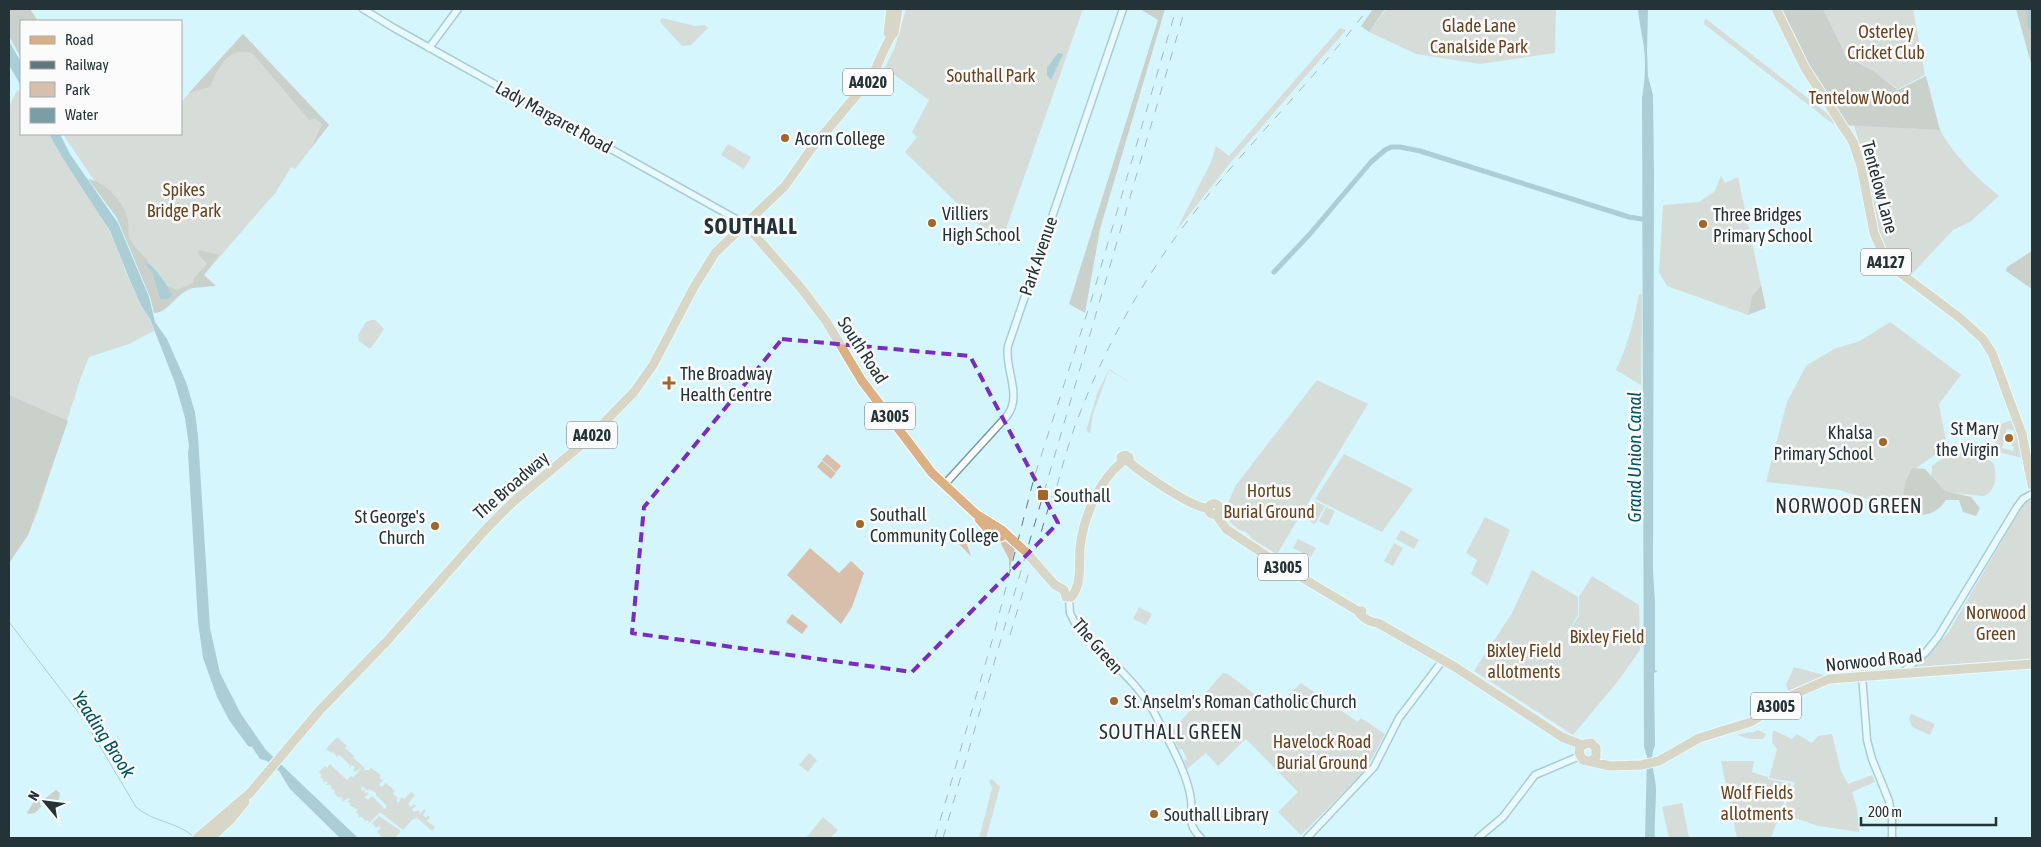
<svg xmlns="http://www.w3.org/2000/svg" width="2041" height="847" viewBox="0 0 2041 847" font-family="'Asap Condensed',sans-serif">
<rect width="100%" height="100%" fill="#d5f5fd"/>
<path fill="#d7bfab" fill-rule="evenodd" d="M906 9H1083L1000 246 905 152 917 137 912 132 929 100 885 68 895 47Z
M1386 9H1556L1555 53 1480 64 1416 54 1369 32Z
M1802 9H1913L1925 75 1898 89C1864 64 1825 44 1802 9Z
M662 18 695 26 705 25 708 28 691 45 682 46 661 23 660 21Z
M1705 18 1833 118 1835 123 1833 124 1704 24Z
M1340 28 1346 30 1231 162 1176 231 1211 162 1216 146 1229 156Z
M243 34 329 125 295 169 291 167 276 192 204 275 157 309 119 214 91 176 63 134H181V103L189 93ZM154 268 171 295 155 280Z
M17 90 21 91V134H49C67 167 90 196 108 229 118 247 123 268 132 286 139 301 150 315 154 331L129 344 89 357 81 377 38 511 28 535 9 563V107Z
M1854 125 1940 130C1955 157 1976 177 1999 196L1970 222 1953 230 1911 275 1881 243 1867 169Z
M728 144 751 157 744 169 721 155Z
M1721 175 1725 183 1738 177 1761 285 1752 296 1748 315 1667 286 1659 272 1663 205 1699 202 1715 191Z
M1639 294H1642L1641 385 1616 370C1628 345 1634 321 1639 294Z
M372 320H375L384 329 371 348H369L359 341 358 335 366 322Z
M1890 322 1961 375 1939 404 1947 446 1912 471 1900 510 1840 490 1766 482 1787 402 1806 366 1834 349 1860 341Z
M1109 369 1135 386 1109 370 1093 414 1090 433 1086 431 1097 394Z
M1317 380 1368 404 1277 554 1252 539 1246 532 1238 529 1226 518 1225 510 1236 485Z
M2012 420 2020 443 2023 458 1994 451 1998 425ZM2007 429 2015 431 2011 445 2014 446 2013 451 2002 448Z
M1958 451 1987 459 1993 463C1998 474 1996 494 1982 496L1939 491 1931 483 1932 466 1950 453Z
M827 454 841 466 836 472 822 460Z
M1344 454 1413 489 1382 532 1315 499Z
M822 461 836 473 831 479 817 467Z
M1315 501 1325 506 1315 524 1306 519Z
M2028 501H2032V661H1999L1916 667 1948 633 2024 503Z
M1326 507 1335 511 1328 526 1319 521Z
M1485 517 1510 530 1488 585 1471 574 1477 560 1466 553Z
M1401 530 1419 540 1414 549 1396 539Z
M963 534 969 537 967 545 971 556 957 542Z
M997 536 1015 548 1009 571V559Z
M1298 539 1316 548 1311 557 1293 548Z
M1394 543 1403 548 1393 566 1384 561Z
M810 548 839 573 851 561 864 573 852 607 841 624 787 575Z
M1532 570 1578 597V615L1561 642 1579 616V597L1592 576 1639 605 1640 650 1618 681 1573 735 1474 671 1512 613Z
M1139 607 1152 614 1146 625 1133 619Z
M792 614 808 626 802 634 786 622Z
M1794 667 1827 676 1788 691 1786 685Z
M1223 673 1228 674 1274 709 1301 683 1358 722 1361 718 1385 734 1365 771 1301 835 1278 812 1298 792 1246 739 1218 766 1206 753 1187 769 1184 761 1187 759 1182 749 1179 750 1171 732Z
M1911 714 1935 724 1930 735 1912 727 1909 718Z
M1758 730 1766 734 1763 739H1750L1737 735 1751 732 1752 733Z
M1773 730 1792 739 1797 734 1812 743 1818 736 1832 734 1841 771 1848 784 1872 775 1875 782 1852 792 1857 809 1859 832 1819 826 1782 814 1795 782 1769 778 1777 749 1772 743Z
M337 737 347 746 345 748 354 756 353 758 365 768 364 770H369L371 768 381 775 379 778 383 780 379 785 382 787 386 783 395 791 393 794 398 798 396 800 399 803 401 797 404 799 411 792 415 795 408 804 411 807 414 804 416 806 412 810 414 812 419 810 420 814 424 809 426 810 423 815 426 818 428 815 430 817 427 821 435 827 432 831 417 818 413 819 403 830 380 812 367 825 369 822 367 820 364 822 365 820 362 817H359L358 813H355L358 810 349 805 351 803 347 802 350 799 349 798 343 801 341 796 339 798 334 793 335 791 333 789H330L332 787 330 785H326L328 783 326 781 324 783 322 778H319L322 775 319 772 325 766 327 768 330 764 347 780 351 776 353 778 362 767 355 772 353 770 355 767 352 765 349 768 350 765 339 755 337 757 333 752 332 753 326 749ZM360 784 368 791 369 789 376 793V795L387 806 385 809 372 796 368 800 364 797 369 794 367 792 365 793V789L363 791 361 789 362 787Z
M809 753 817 760 808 772 799 765Z
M1721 761H1754L1752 772 1768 777V779L1791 784 1771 838H1737Z
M992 779 1000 787 986 838H979L992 788 989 781Z
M1682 803 1689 838H1669L1662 807Z
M379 816 401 831 395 838H383L377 832 381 828 379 826 376 828 372 823Z
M823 817 838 830 830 838H806Z"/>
<path fill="#bca28c" d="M9 9H30L38 21H21V58L9 36Z
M1140 9H1165L1100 229 1085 313 1069 304 1158 20Z
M1373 9H1385L1369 32 1361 26Z
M1779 9H1823L1846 56 1873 71 1898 90 1926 76 1940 130 1843 125 1824 97Z
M2016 9H2032V67Z
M243 34 329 125 311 148 322 124 314 118 310 121 253 54C230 44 217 68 210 87L189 93Z
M88 179C106 182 124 202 128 220 129 226 127 234 130 239 134 247 142 254 148 261L146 265 152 272 160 299 171 296 168 288 170 287 177 290 193 283 194 278 207 264 198 254 199 250 219 255 204 275 216 286C208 287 194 287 190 289 177 293 168 313 154 313L150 297 117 218Z
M2032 251V289L2006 271 2007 267Z
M1761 285 1766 308 1748 315 1752 296Z
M9 395 68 421 28 535 9 563Z
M1913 468 1925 469 1945 491 1971 497 1980 508 1976 516 1963 512 1959 500H1946C1934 517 1924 515 1904 515 1902 499 1903 481 1913 468Z
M56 790 60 793 58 805H53L43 800Z
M36 798 39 799 41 807 35 813 29 814 27 813Z"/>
<path fill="#799ea7" d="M1638 9H1648L1647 51 1648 76 1653 95 1654 171 1653 571 1655 602V670L1658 671 1654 673 1655 746C1648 759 1656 776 1656 790 1656 806 1654 822 1655 838H1645L1647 757 1644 746 1642 98C1645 81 1646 65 1644 47 1642 34 1639 22 1638 9Z
M9 41 21 62V86L9 65Z
M1058 53 1063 54 1051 80 1047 75V68Z
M49 134H60L70 154 118 223 149 297 155 322 167 339 186 382 195 412 198 436 210 628 220 673 241 714 266 750 358 838H340L290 789 279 771 267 761 260 759 252 747 248 746 229 720 217 697 203 658 198 622 188 453 189 446 185 418 175 383 150 319 141 305 131 283 110 231 62 157Z
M147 262C157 270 166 283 172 295L168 299H160L152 272 146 265Z"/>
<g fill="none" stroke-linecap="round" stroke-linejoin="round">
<path stroke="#799ea7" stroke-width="1" d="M9 622 85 721 136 807C153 822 177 822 193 836"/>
<path stroke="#799ea7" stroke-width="5" d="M1274 272 1309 235 1371 162 1385 150 1391 147H1400L1420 151 1629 217 1648 220"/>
<path stroke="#799ea7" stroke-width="9" d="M2032 9V25"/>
<g stroke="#759ba4" stroke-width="9">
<path id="minor" d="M363 9 394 28 745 224
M429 48 458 9
M944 485 1007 416C1023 395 1004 369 1008 346L1123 9
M1069 598 1070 613 1075 623C1100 654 1140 682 1157 718 1169 742 1188 774 1191 800 1193 818 1186 823 1201 838
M1902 673 1926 652 1938 637 2017 507 2023 499 2032 494
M1862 675 1867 740 1872 759 1889 801 1892 820V838
M1307 838 1374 767 1399 718 1443 660
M1478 838 1503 817 1535 775 1580 756"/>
</g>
<g stroke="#fff" stroke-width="11">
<path id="major" d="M1776 9 1805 68 1853 142 1861 166 1874 233 1887 263 1960 318 1983 339 1992 353 2022 434 2032 485
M890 36 888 33 891 9
M745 224 801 288 826 321 862 381 932 473 976 514 1002 530 1016 543
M1122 462 1121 457 1125 455 1129 457V462
M1129 462C1142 473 1193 509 1208 508
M1208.5 509a5.5 5.5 0 1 1 11 0a5.5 5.5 0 1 1-11 0Z
M1216 514 1226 529 1279 564 1358 611H1362
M979 519 986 527 1001 537
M1046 575 1055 585 1064 590
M1064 590 1066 597H1071C1082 586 1079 563 1080 548 1083 519 1098 481 1122 462
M1358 611C1361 617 1371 623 1378 623L1455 667 1562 737 1582 745
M1591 761 1596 757V748L1591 743 1585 744 1580 747 1579 753 1583 760 1610 766 1641 765 1659 761 1699 738 1751 722 1788 697 1829 679 2032 664
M203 833 205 837 211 838 230 820 245 802
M197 838 250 793 320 710 386 642 486 529 513 502 587 440 634 392 653 365 694 287 715 253 785 186 811 149 871 78C877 68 888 37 894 33L898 9"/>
</g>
<use href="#minor" stroke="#fff" stroke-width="6"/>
<use href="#major" stroke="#dcb085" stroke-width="9"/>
<path stroke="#62777d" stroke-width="1" stroke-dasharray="9 9" stroke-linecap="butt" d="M1052 503C1061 473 1068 442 1080 413 1105 348 1139 287 1180 231 1238 153 1309 86 1368 9
M1010 635 1052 496
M935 838 994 634 1034 478 1091 301 1176 9
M943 838 1185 9"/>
<g stroke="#fff" stroke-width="11" stroke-linecap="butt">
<path id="major-bridge" d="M1016 543 1026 552 1046 575"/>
</g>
<use href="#major-bridge" stroke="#dcb085" stroke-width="9"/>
</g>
<path d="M0 0H2041V847H0ZM782 339 970 356 1058 523 912 672 632 633 644 507Z" fill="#d5f5fd" fill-opacity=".55" fill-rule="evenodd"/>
<path fill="none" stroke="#7b2cbf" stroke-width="4" stroke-dasharray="10 6" stroke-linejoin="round" d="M782 339 970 356 1058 523 912 672 632 633 644 507Z"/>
<g fill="#a26628" stroke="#fbfbfb" stroke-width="2">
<circle cx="785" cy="138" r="5"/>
<circle cx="932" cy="223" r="5"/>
<circle cx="1703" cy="224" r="5"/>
<path d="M666.5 375.5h5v5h5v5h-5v5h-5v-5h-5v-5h5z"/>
<circle cx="2009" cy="438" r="5"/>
<circle cx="1883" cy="442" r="5"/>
<rect x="1037" y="489" width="12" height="12" rx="2.5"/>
<circle cx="860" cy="524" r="5"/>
<circle cx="435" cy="526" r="5"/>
<circle cx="1114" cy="701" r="5"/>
<circle cx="1154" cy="814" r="5"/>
</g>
<g text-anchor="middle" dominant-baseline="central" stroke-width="5" stroke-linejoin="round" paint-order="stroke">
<g fill="#fbfbfb" stroke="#646f72" stroke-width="1">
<rect x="843" y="68.5" width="50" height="27" rx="4"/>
<rect x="1861" y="248.5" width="50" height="27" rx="4"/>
<rect x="865" y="402.5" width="50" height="27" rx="4"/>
<rect x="567" y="421.5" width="50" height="27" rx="4"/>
<rect x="1258" y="553.5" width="50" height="27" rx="4"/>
<rect x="1751" y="692.5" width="50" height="27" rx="4"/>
</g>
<g font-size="16" font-weight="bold" fill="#233337">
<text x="868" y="82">A4020</text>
<text x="1886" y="262">A4127</text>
<text x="890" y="416">A3005</text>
<text x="592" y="435">A4020</text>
<text x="1283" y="567">A3005</text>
<text x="1776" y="706">A3005</text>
</g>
<g font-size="18" fill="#69441f" stroke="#fbfbfb">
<text x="1479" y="25">Glade Lane<tspan x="1479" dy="21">Canalside Park</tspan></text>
<text x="1886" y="31">Osterley<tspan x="1886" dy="21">Cricket Club</tspan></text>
<text x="991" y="75">Southall Park</text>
<text x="1859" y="97">Tentelow Wood</text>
<text x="184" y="189">Spikes<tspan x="184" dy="21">Bridge Park</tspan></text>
<text x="1269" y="490">Hortus<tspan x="1269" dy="21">Burial Ground</tspan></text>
<text x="1996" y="612">Norwood<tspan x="1996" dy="21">Green</tspan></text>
<text x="1607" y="636">Bixley Field</text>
<text x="1524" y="650">Bixley Field<tspan x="1524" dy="21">allotments</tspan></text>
<text x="1322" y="741">Havelock Road<tspan x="1322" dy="21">Burial Ground</tspan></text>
<text x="1757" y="792">Wolf Fields<tspan x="1757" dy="21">allotments</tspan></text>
</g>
<g font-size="18" fill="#233337" stroke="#fbfbfb">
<text transform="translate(554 117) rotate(29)">Lady Margaret Road</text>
<text transform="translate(1880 187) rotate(75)">Tentelow Lane</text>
<text transform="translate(1038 256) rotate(-71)">Park Avenue</text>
<text transform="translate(863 350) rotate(57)">South Road</text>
<text transform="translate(511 485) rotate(-41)">The Broadway</text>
<text transform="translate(1098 646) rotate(49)">The Green</text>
<text transform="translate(1874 660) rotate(-6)">Norwood Road</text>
</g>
<g font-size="18" fill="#233337" stroke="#fbfbfb" text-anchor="start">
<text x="795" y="138">Acorn College</text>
<text x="942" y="213">Villiers<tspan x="942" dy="21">High School</tspan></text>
<text x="1713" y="214">Three Bridges<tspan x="1713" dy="21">Primary School</tspan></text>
<text x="680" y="373">The Broadway<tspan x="680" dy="21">Health Centre</tspan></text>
<text x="1999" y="428" text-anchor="end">St Mary<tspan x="1999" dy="21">the Virgin</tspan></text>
<text x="1873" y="432" text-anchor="end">Khalsa<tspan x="1873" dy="21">Primary School</tspan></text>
<text x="1054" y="495">Southall</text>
<text x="870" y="514">Southall<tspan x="870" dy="21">Community College</tspan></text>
<text x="425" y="516" text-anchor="end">St George's<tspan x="425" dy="21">Church</tspan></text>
<text x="1124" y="701">St. Anselm's Roman Catholic Church</text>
<text x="1164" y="814">Southall Library</text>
</g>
<g font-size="19" font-style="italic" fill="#005462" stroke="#fbfbfb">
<text transform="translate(1634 457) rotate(-90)">Grand Union Canal</text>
<text transform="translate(104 734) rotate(57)">Yeading Brook</text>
</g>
<g font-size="20" letter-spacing="1" fill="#233337" stroke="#fbfbfb">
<text x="1849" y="505">NORWOOD GREEN</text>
<text x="1171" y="731">SOUTHALL GREEN</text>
</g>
<g font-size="22" font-weight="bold" letter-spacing="1" fill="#233337" stroke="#fbfbfb">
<text x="751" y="226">SOUTHALL</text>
</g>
</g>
<rect width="2041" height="847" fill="none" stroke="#233337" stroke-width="20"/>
<rect x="20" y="20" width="162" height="115" fill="#fbfbfb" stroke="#a5abad"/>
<rect x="30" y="36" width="25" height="8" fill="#dcb085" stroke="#a5abad"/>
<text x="65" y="45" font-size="15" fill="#233337">Road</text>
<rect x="30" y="61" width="25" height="8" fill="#62777d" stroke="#a5abad"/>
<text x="65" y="70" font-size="15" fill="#233337">Railway</text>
<rect x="30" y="82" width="25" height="15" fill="#d7bfab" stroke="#a5abad"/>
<text x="65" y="95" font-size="15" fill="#233337">Park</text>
<rect x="30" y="108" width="25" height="15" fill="#799ea7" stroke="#a5abad"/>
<text x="65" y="120" font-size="15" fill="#233337">Water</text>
<g transform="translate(45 802) rotate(299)" stroke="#fbfbfb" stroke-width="4" paint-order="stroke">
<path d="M0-4L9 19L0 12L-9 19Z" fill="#233337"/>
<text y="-8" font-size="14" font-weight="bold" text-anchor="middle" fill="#233337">N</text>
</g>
<path d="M1861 817v8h135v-8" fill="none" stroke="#233337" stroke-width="2.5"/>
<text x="1868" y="817" font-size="15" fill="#233337" stroke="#fbfbfb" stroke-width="4" paint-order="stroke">200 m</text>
</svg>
